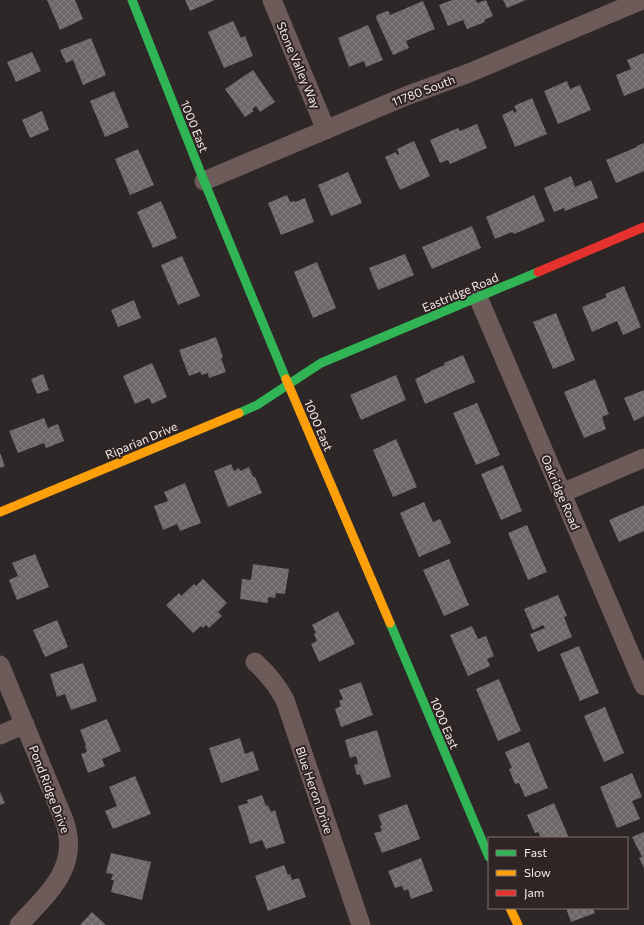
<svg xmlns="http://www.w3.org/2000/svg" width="644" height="925" viewBox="0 0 644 925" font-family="Commissioner,sans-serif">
<defs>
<pattern id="building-cross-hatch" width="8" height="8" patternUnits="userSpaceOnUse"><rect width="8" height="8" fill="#6d6767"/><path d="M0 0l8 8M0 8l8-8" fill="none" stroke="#827d7d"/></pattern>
</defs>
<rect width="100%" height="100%" fill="#2d2727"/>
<path fill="url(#building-cross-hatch)" d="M47 0H75L83 19 60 30Z
M185 0H215L190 11Z
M452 0H476L477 3 486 0 493 16 484 20 485 22 467 29 463 20 448 26 439 5Z
M503 0H526L507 8Z
M423 1 435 29 406 41 409 48 393 55 376 18 377 15 387 11 389 12 390 15Z
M233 21 241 38 245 36 253 56 224 68 208 32Z
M368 25 383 60 366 67 364 61 349 67 338 38Z
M91 38 106 75 83 85 73 60 66 63 60 50Z
M32 52 41 71 16 82 7 62Z
M644 53V88L624 96 616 75 631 69 627 60Z
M253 70 275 102 260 112 256 106 252 109 254 111 245 117 225 89Z
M567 81 570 89 580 85 591 110 558 124 544 91Z
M114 91 129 127 105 137 90 101Z
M532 98 547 134 515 147 502 115 513 110 514 113 517 111 514 106Z
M42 111 49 130 30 138 22 120Z
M477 124 487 148 450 164 448 160 440 163 430 140 458 128 460 131Z
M414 141 430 176 400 190 385 157 396 152 397 155 399 154 397 149Z
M644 143V171L616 183 606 160 637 147V146Z
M138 149 154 185 130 195 115 159Z
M348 172 362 203 331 216 318 185Z
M571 176 575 187 591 180 598 198 565 211 564 208 554 212 544 188Z
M287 195 290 202 294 201 295 202 305 198 314 222 281 235 268 203Z
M534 195 545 221 514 234 512 232 495 239 486 217Z
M161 201 177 238 153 248 137 212Z
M472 226 481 248 432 269 422 247Z
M405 254 414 275 378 290 369 268Z
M182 256 200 296 178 305 161 265Z
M317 262 336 308 313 318 294 272Z
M624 286 641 327 623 335 617 321 592 332 582 307 607 297 605 294Z
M134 300 141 318 118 327 111 310Z
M556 313 575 360 553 369 533 322Z
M216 337 223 357 221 358 226 372 209 378 208 373 202 375 200 372 189 376 179 350Z
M463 355 475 382 425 404 415 379 430 372V371L445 365 444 363Z
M152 363 167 397 152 404 149 398 135 404 123 376Z
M43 374 49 390 37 394 31 379Z
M396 375 406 400 361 420 350 395Z
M595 379 609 414 602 417 606 429 584 438 564 392Z
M644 390V416L634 421 624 398Z
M477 403 500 455 476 465 453 413Z
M44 418 48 428 58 424 64 441 46 448 44 443 18 453 9 431Z
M396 439 417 487 393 497 373 450Z
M0 453 5 466 0 468Z
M231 464 234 471 239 468 240 471 249 467 253 477H255L262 493 228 507 214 471Z
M503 465 522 511 501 520 481 474Z
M185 483 201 523 180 531 177 524 163 530 154 506 168 501 164 492Z
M424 502 433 522 440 519 451 543 419 557 400 513Z
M644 505V531L619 542 609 520Z
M527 525 547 572 528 580 508 533Z
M35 554 49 587 17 600 9 580 18 576 12 563Z
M449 559 469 605 444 616 423 570Z
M253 564 289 569 285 594 276 593 275 598 268 597V603L240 599 242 579 251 580Z
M203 579 227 603 218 612 222 616 209 628 206 625 203 628 201 626 193 633 166 605 179 593 181 596 194 584 196 586Z
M558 595 567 616 564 617 572 637 538 652 530 634 545 628 543 625 533 630 524 609Z
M338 611 355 644 319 662 311 644 317 641 314 634 316 633 312 625Z
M57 620 68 647 45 657 33 630Z
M472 626 478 639 486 636 494 656 487 659 490 666 468 676 450 635Z
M579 646 599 693 580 701 560 654Z
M83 663 97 701 71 710 65 694 57 697 50 674Z
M499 679 521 731 498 741 476 689Z
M361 682 373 715 341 727 335 709 341 706 339 701 343 699 339 690Z
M605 707 624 753 604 762 584 716Z
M107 719 121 751 102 759 105 766 88 773 81 754 87 752 85 746 86 745 80 730Z
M377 730 391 777 364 785 360 774 357 775 354 765 358 764 356 756 350 758 345 740Z
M240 738 245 754 253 751 259 770 221 783 209 748Z
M529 742 548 788 525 797 519 783 515 784 509 769 512 768 505 752Z
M632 773 642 797 632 801 640 819 617 828 600 787Z
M135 776 151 814 113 829 105 811 117 806 109 787Z
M0 792 5 803 0 805Z
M262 795 266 806 268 805 271 812 275 810 285 843 266 849 262 840 250 844 238 806 248 803 247 800Z
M554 803 569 838H541L538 832 535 833 527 815Z
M407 804 420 839 382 853 374 833 382 831 380 826 382 825 378 815Z
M644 832V868L639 858 642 857 632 837Z
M111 853 151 862 142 900 111 892 114 880H111L113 874 106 873Z
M421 858 433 891 411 899 408 889 404 891 402 886 395 888 388 871Z
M284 865 288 875 290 874 292 880 299 878 306 897 268 911 255 876Z
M566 908H593L595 913 571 922Z
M92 912 106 925H80Z"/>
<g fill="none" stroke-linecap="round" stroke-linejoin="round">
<path stroke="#6d5b59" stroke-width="19" d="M272 0 326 130
M204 181 406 96 469 73 642 0
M478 297 644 686
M562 493 644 458
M255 662C268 674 277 685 285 700L361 925
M0 665 64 820C81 867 48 893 19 925
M0 735 25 724"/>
<path stroke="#30b455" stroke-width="9" d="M132 0 204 181 286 379
M239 413 257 405 321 363 538 272
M390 623 489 857"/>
<path stroke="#ff9f0a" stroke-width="9" d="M286 379 390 623
M0 512 239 413
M510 908 518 925"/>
<path stroke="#e5322d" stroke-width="9" d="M538 272 644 227"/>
</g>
<g text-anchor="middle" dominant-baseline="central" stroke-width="4" stroke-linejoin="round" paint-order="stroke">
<g font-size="12" fill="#f3ebea" stroke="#302524">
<text transform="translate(299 65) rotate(67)">Stone Valley Way</text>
<text transform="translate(423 90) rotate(-21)">11780 South</text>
<text transform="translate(195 126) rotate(68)">1000 East</text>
<text transform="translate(460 292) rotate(-23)">Eastridge Road</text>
<text transform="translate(319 425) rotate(67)">1000 East</text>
<text transform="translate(141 440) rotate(-23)">Riparian Drive</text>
<text transform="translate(561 492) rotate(67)">Oakridge Road</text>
<text transform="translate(445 723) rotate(67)">1000 East</text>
<text transform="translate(50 789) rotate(69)">Pond Ridge Drive</text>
<text transform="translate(315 790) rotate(71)">Blue Heron Drive</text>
</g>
</g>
<rect x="488" y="837" width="140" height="72" fill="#302524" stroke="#7e7473"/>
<rect x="496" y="850" width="20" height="6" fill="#30b455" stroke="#7e7473"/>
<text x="524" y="857" font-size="12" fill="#f3ebea">Fast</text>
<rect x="496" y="870" width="20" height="6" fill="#ff9f0a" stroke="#7e7473"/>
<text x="524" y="877" font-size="12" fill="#f3ebea">Slow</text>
<rect x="496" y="890" width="20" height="6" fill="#e5322d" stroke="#7e7473"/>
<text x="524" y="897" font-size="12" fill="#f3ebea">Jam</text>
</svg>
